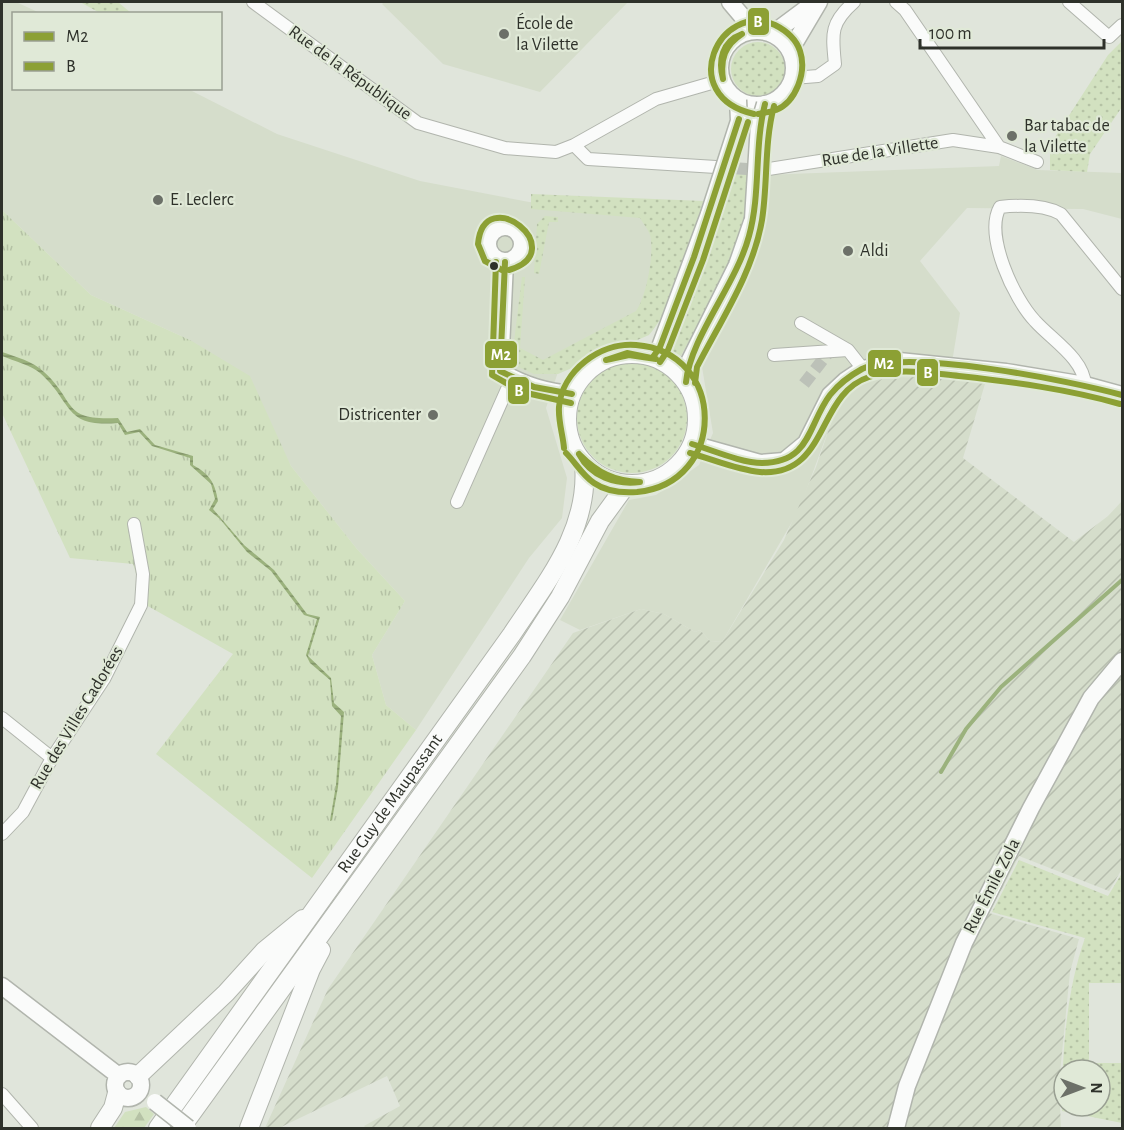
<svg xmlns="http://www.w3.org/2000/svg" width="1124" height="1130" viewBox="0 0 1124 1130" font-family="'Alegreya Sans',sans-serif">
<defs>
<pattern id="industrial-furrows" width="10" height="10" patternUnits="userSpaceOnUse" patternTransform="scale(1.5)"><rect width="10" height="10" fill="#d5ddcb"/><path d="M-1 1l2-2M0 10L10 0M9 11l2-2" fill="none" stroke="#b7beae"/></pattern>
<pattern id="grass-dots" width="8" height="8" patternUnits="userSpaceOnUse" patternTransform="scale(1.5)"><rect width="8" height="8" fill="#d2e1c0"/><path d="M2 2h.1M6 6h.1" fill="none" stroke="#b5c2a5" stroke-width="1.8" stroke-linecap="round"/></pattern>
<pattern id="forest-firs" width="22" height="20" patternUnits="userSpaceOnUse" patternTransform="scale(1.5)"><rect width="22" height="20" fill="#d2e1c0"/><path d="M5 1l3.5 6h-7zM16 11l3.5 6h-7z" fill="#b5c2a5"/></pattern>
<pattern id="park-tufts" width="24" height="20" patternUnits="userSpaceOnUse" patternTransform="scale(1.5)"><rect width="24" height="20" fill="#d2e1c0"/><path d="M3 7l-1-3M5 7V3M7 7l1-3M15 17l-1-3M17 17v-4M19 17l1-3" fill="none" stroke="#b5c2a5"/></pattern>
<pattern id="water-rules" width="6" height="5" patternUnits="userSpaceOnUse" patternTransform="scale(1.5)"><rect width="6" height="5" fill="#9bb27d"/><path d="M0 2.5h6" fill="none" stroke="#7f9167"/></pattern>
</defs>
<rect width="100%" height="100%" fill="#e0e5db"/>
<path fill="#d5ddcb" d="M2 2H16L40 13 14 14V88L188 89 277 134 420 181 529 202 684 210 648 314 561 363 546 408 567 478 562 518 529 558 416 730 386 705 372 655 405 601 357 549 291 466 274 434 190 340 91 295 2 210Z
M384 2H628L540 92 443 64 382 4Z
M1001 156 1038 170 1122 173V219L1083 209 967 208 920 261 960 313 950 375 882 379 831 423 799 510 722 642 710 641 700 630 695 632 664 614 641 609 580 630 560 620 629 500 656 495 699 465 713 433 701 361 748 273 763 208 764 175 999 166Z"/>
<path fill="url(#industrial-furrows)" d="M950 375 987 377 963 458 1074 542 1108 516 1122 501V869L1109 891 1019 856 989 913 1079 939 1070 972 1059 1083 1061 1128H366L364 1126 400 1106 387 1076 279 1128H265L328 989 573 633 641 609 664 614 695 632 700 630 710 641 722 642 784 540 816 467 831 423 852 395 882 379Z"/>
<path fill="url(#grass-dots)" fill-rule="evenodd" d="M80 2H118L131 13H100Z
M1122 41V107L1090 154 1087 172 1050 170V145L1108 55Z
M731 69a27 27 0 1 1 54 0a27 27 0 1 1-54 0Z
M733 173 749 174C748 242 712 298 681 356L669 350Z
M531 194 704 201C690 241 677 303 649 335L558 374H534L516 366 512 358 522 277H525L520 348 543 360 636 311C646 298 655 252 650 235 648 229 643 223 640 218L531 209Z
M545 216 558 217V222H549L539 274 534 273 537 224Z
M577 418a55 55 0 1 1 110 0a55 55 0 1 1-110 0Z
M1019 860 1108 896 1122 873V983H1089V1063H1122V1123L1062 1111C1062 1054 1066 992 1085 938L992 912ZM1064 1070H1100V1106H1064Z"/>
<path fill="url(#forest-firs)" d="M146 1107 154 1114 144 1128H114L125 1112Z"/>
<path fill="url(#park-tufts)" d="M2 210 91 295 190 340 250 376 291 466 357 549 405 601 372 655 386 705 416 730 312 878 156 754 233 654 146 605 133 564 70 558 2 413Z"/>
<path fill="url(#water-rules)" d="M2 352C16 357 33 361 44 372 77 402 61 421 118 418L127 432 140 429 155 445 193 456V465C209 474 215 482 218 501L213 509 244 545 274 570 307 614 320 617 308 656 331 678 334 703 344 712 338 787 332 820 330 821 336 785 341 716 332 706 330 680 310 663 306 655 317 619 304 615 271 571 247 552 220 519 209 510 215 499 211 484 190 465V458L152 446 139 432 125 435 118 423C63 428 73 402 40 373 31 365 14 361 2 356Z"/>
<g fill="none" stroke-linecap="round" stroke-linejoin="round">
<path stroke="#9bb27d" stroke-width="4" d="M941 772 966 729 1001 687 1122 580"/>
<path stroke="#bcc1b8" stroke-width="12" stroke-dasharray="12 6" stroke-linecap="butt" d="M717 167 762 170
M804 384 828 353"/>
<g stroke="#b1b5ad" stroke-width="14">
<path id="street" d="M253 2 418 123 505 148 556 152 574 145 656 99 722 80
M896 2 905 10 999 147 1037 162
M1069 2 1109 37 1122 25
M793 78 818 76 835 64C832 34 830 23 854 2
M574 145 588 159 716 167
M762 170 953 140 999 147
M801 323 848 350 863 369
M774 355 848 350
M1085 385C1084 359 1052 340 1035 321 1014 299 984 235 1000 207 1019 205 1043 204 1061 214L1122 289
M457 502 512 378
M2 718 52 758
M2 834 23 812 52 758 104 679 141 605 143 574 134 524
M2 1094 32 1128"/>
</g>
<g stroke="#b1b5ad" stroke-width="19">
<path id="secondary" d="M730 2 741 15 762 31
M720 68a37 37 0 1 1 74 0a37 37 0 1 1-74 0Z
M772 34 815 2
M790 51 819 2
M488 244a17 17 0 1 1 34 0a17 17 0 1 1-34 0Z
M505 262 500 371C521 384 547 392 572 394
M653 357 660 347 709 214
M686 382 688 364 737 265 753 219
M692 444 760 463 784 461 806 443 830 395 845 381 863 369 899 361 1006 372 1085 385 1122 395
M2 986 119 1076
M115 1085a13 13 0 1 1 26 0a13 13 0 1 1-26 0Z
M896 1128 907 1086 964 943 1031 808 1091 698 1122 661"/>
</g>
<g stroke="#b1b5ad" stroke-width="20">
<g id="primary">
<circle cx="632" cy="419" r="65"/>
<path d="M138 1076 226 993 264 951 303 919"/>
<path d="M100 1128 113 1108 117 1093"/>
<path id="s1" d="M158 1128 512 634C547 581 590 530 584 463"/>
<path d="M181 1128 522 656 560 597 600 521 627 484"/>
<path d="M249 1128 311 969 321 950"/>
</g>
</g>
<use href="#street" stroke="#fafbfa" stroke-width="12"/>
<use href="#secondary" stroke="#fafbfa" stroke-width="16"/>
<use href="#primary" stroke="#fafbfa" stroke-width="18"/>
<g stroke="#b1b5ad" stroke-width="19" stroke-linecap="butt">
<path id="secondary-bridge" d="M709 214 739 121 738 100
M753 219 759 124 765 104
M155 1102 188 1128"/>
</g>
<use href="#secondary-bridge" stroke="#fafbfa" stroke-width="16"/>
<g stroke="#e0e9d7" stroke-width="10">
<path id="bus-1" d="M723 79C718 61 722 41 742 34
M723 79C720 59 725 45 742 34
M505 262 500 371 534 387 572 394
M653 357 660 347 694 257 739 119
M606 360 627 353 656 359
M606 360 629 355 656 359
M686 382C691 336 736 285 749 236 761 193 754 147 765 104
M692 444C712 450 742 463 762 463 811 463 808 424 830 395 838 385 851 375 862 369 908 348 1071 381 1122 395
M579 454C598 473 614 481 640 482
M579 454C591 477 616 485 640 482"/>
</g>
<g stroke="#e0e9d7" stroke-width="10">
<path id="bus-2" d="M754 114C675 96 719 0 775 25 787 31 796 39 800 51 807 72 796 102 776 110 770 112 763 113 758 114
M496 262 492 375 522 392 571 403
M502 270 485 261 478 244C484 180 573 251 509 270
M660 362 668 350 703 260 748 122
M695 383 697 367C721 320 753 273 762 220 768 182 764 144 774 106
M564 448C563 435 558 421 559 407 562 371 600 342 636 345 727 352 728 483 637 492 623 493 607 492 594 483 582 475 576 463 566 453
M690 453C712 459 737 470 760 472 829 477 816 394 869 377 899 367 928 373 959 376 1013 382 1067 389 1120 404"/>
</g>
<use href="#bus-1" stroke="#8ca034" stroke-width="6"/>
<use href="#bus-2" stroke="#8ca034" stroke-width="6"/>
</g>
<g fill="#6c7068" stroke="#e0e9d7" stroke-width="2">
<circle cx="504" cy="34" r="6"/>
<circle cx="1012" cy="136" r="6"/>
<circle cx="158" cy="200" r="6"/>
<circle cx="848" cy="251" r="6"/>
<circle cx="433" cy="415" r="6"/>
</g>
<circle fill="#2e312a" stroke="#e0e9d7" stroke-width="2" cx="494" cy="266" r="5"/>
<g text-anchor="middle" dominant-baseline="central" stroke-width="4.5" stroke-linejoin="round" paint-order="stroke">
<g font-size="18" fill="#2e312a" stroke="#e0e9d7" text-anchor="start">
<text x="516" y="24">École de<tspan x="516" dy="21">la Vilette</tspan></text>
<text x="1024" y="126">Bar tabac de<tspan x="1024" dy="21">la Vilette</tspan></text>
<text x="170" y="200">E. Leclerc</text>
<text x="860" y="251">Aldi</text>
<text x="421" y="415" text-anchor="end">Districenter</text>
</g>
<g font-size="18" fill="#2e312a" stroke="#e0e9d7">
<text transform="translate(350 73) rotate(36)">Rue de la République</text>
<text transform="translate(880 152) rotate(-9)">Rue de la Villette</text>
<text transform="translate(77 718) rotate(-59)">Rue des Villes Cadorées</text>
<text stroke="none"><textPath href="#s1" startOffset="399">Rue Guy de Maupassant</textPath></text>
<text transform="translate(992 886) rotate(-63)">Rue Émile Zola</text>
</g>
</g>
<g stroke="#e0e9d7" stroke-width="2">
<rect x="747" y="7" width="23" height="29" rx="6" fill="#8ca034"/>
<rect x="484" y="340" width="34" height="29" rx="6" fill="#8ca034"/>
<rect x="867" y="349" width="35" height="29" rx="6" fill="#8ca034"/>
<rect x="916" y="358" width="23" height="29" rx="6" fill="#8ca034"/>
<rect x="507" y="376" width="23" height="29" rx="6" fill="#8ca034"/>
</g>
<g font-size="16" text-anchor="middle" font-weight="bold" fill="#fff">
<text x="758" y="27">B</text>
<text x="501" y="360">M2</text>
<text x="884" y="369">M2</text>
<text x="928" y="378">B</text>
<text x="519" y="396">B</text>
</g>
<rect width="1124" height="1130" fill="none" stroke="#2e312a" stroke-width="6"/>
<rect x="12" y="12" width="210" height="78" fill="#e0e9d7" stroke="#999f92" stroke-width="1.5"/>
<rect x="24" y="32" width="30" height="9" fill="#8ca034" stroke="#999f92" stroke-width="1.5"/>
<text x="66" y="42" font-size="18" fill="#2e312a">M2</text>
<rect x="24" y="62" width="30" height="9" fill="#8ca034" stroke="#999f92" stroke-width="1.5"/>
<text x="66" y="72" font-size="18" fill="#2e312a">B</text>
<g transform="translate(1082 1088) rotate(90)"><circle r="28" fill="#e0e9d7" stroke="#999f92" stroke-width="1.5"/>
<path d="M0-4.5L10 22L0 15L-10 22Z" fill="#6c7068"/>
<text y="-9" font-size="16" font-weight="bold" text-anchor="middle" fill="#2e312a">N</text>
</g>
<path d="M920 39v9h184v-9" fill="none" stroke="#2e312a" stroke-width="3"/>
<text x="929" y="39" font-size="18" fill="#2e312a" stroke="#e0e9d7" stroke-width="4.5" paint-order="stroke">100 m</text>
</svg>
